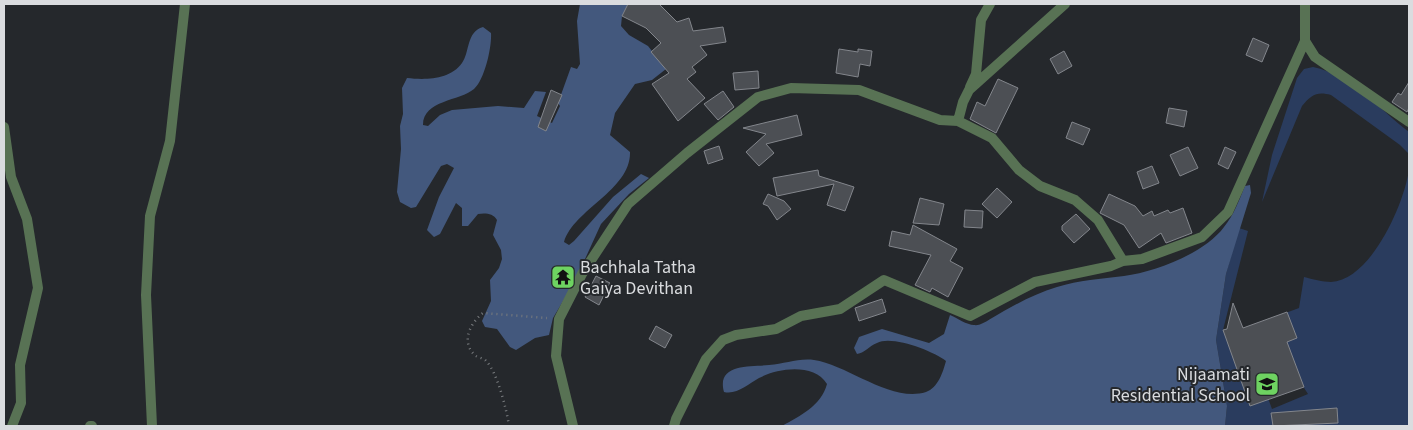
<svg xmlns="http://www.w3.org/2000/svg" width="1413" height="430" viewBox="0 0 1413 430" font-family="'Source Sans 3',sans-serif">
<rect width="100%" height="100%" fill="#25282c"/>
<path fill="#2a3c5e" d="M1313 67C1352 75 1379 109 1409 132V165L1408 153 1400 145 1331 95C1317 91 1311 95 1302 106L1262 202 1272 155 1297 78 1304 69Z
M1409 170V426H1225L1227 406 1216 340 1226 274 1239 228 1248 231 1223 330 1241 324 1272 409 1308 394 1261 322 1299 308 1304 277C1312 279 1323 282 1331 282 1371 280 1404 204 1409 170Z"/>
<path fill="#43587d" d="M580 4H628L622 16 621 26 629 35 648 46 666 69 652 80 635 84 615 113 610 135 630 152C631 190 574 209 564 242L569 245 574 241 613 197 641 174 649 178 629 194 601 224 575 281 553 318 549 335 535 338 516 350 510 347 497 329 485 327 482 321 491 301 490 280 499 268 502 259 501 250 493 235 497 220C493 213 485 213 478 214L468 226H462V208L456 203 440 234 434 237 427 230 439 197 454 168 447 164 441 166 416 207 411 208 400 202 397 192 401 149 400 126 403 114 402 88 407 78C425 80 450 80 462 63 470 52 466 32 483 27L491 33C492 46 485 79 474 89 460 101 423 100 423 125L428 126 440 115 452 110 498 106 524 108 535 91 546 92 537 116 552 123 560 106 558 103 571 67 577 69 580 64 577 21Z
M1250 185 1251 193 1226 274 1216 340 1227 406 1225 426H782C800 416 821 406 827 384 814 363 778 368 759 378 748 384 737 395 724 392 716 363 751 367 769 365 785 364 798 358 814 360 848 365 891 403 926 392 938 388 943 372 946 361 933 351 892 335 877 343 869 346 865 353 857 354L854 348 859 337 882 329 929 343 944 334 950 315C957 318 967 325 974 325 980 326 987 321 992 318 1012 306 1034 294 1057 287 1079 280 1101 279 1124 276 1155 272 1205 253 1224 227 1234 215 1239 200 1245 186Z"/>
<path fill="#4c4f54" stroke="#83868c" d="M628 4H659L677 22 689 18 693 31 723 27 726 42 700 46 707 55 692 67 696 72 687 79 705 98 678 121 652 84 669 73 651 52 661 43 646 28 622 16Z
M1253 38 1269 45 1262 62 1246 55Z
M839 49 858 52V49L872 51 870 66 860 64 858 77 836 73Z
M1064 51 1072 66 1058 74 1050 59Z
M758 71 759 88 735 90 733 73Z
M998 79 1018 88 996 133 970 119 977 102 985 106Z
M1409 82V108L1407 112 1392 102 1398 93 1401 95Z
M551 90 562 95 546 131 538 127Z
M723 91 734 107 718 120 704 104Z
M1169 108 1187 111 1184 127 1166 123Z
M797 115 802 135 766 144 774 153 759 166 746 152 766 134 743 128Z
M1072 122 1090 129 1083 145 1066 138Z
M719 146 723 159 708 164 704 151Z
M1188 147 1198 168 1180 176 1170 155Z
M1225 147 1236 152 1228 169 1218 164Z
M1152 166 1159 183 1143 189 1137 172Z
M818 170 819 176 854 187 845 211 827 205 834 184 777 196 773 178Z
M997 188 1012 202 997 218 982 204Z
M768 194 784 201 791 209 777 220 768 206 763 204Z
M1109 194 1135 206 1143 216 1152 211 1154 216 1168 210 1170 213 1183 208 1192 233 1166 243 1161 233 1139 248 1124 225 1100 213Z
M920 198 944 204 939 225 913 223Z
M965 210 983 211 982 228 964 227Z
M1076 214 1090 229 1074 243 1062 230V226Z
M913 225 957 249 950 261 963 268 948 297 932 288 930 292 915 285 931 255 889 246 892 231 910 235Z
M596 276 610 283 599 305 585 297Z
M882 299 886 312 859 321 855 308Z
M1233 303 1243 328 1287 312 1297 338 1287 342 1304 387 1250 406 1223 330 1227 329Z
M656 326 672 335 665 348 649 339Z
M1337 408 1338 423 1273 426 1271 413Z"/>
<g fill="none" stroke-linecap="round" stroke-linejoin="round">
<path stroke="#787b7e" stroke-width="2.5" stroke-dasharray="1 4" stroke-linecap="butt" d="M509 426C507 411 497 371 486 361 484 358 479 358 476 356 460 343 470 323 483 313L547 318"/>
<path stroke="#587254" stroke-width="10" d="M1305 41 1315 57 1409 122
M970 87 976 74 981 20 990 4
M958 121 992 138 1019 170 1040 186 1075 200 1098 220 1123 261
M4 127 11 177 27 219 38 288 20 365 21 403 12 426
M90 426H92
M152 426 146 295 150 216 170 141 185 4
M573 426 556 356 559 319 582 274 628 204 687 153 758 97 791 88 859 90 940 120 958 121 963 102 969 90 1065 4
M674 426 676 419 706 359 723 340 736 335 776 329 801 316 840 309 884 280 970 316 1035 282 1111 266 1123 261 1142 259 1202 237 1228 212 1305 41V4"/>
</g>
<defs>
<g id="temple-square" transform="scale(1.25)"><rect x="-9" y="-9" width="18" height="18" rx="4" fill="#6ed361" stroke="#25282c"/><path d="M0-6L5-2H3V0L6.5 2.5H4V6H1.5V3h-3V6H-4V2.5H-6.5L-3 0V-2H-5Z" fill="#111"/></g>
<g id="school-square" transform="scale(1.25)"><rect x="-9" y="-9" width="18" height="18" rx="4" fill="#6ed361" stroke="#25282c"/><path d="M0-5L7-2L0 1L-7-2ZM-4 1L0 2.5L4 1V4Q0 6-4 4Z" fill="#111"/></g>
</defs>
<g fill-rule="evenodd">
<use href="#temple-square" x="563" y="277"/>
<use href="#school-square" x="1267" y="384"/>
</g>
<g text-anchor="middle" dominant-baseline="central" stroke-width="4" stroke-linejoin="round" paint-order="stroke">
<g font-size="18" fill="#dadcdf" stroke="#25282c" text-anchor="start">
<text x="580" y="267">Bachhala Tatha<tspan x="580" dy="21">Gaiya Devithan</tspan></text>
<text x="1250" y="374" text-anchor="end">Nijaamati<tspan x="1250" dy="21">Residential School</tspan></text>
</g>
</g>
<rect width="1413" height="430" fill="none" stroke="#dadcdf" stroke-width="10"/>
</svg>
